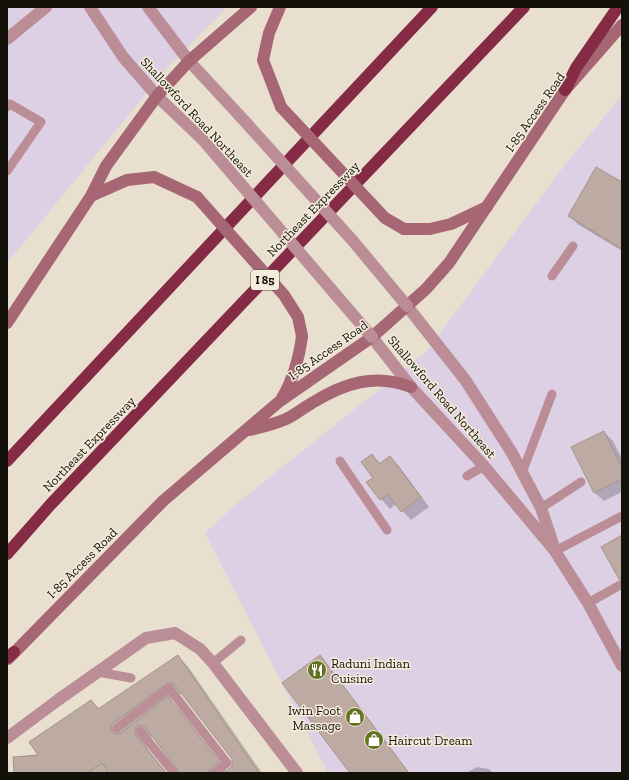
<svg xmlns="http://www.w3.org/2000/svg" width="629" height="780" viewBox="0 0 629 780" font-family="'Zilla Slab',serif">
<rect width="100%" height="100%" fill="#e8dfcf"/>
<path fill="#ded0e4" d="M7 7H227L169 66 7 263Z
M622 95V773H328L205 533 235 505 426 352 561 170Z"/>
<path fill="#0003" fill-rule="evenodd" d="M622 183V251L579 225 569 216Z
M604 432 613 441 622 459V492L604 501 594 492Z
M372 455 381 464 390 457 399 466 429 507 411 520 396 504 390 509 381 499 374 478Z
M178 656 189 668 262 773H180L153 737 149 738 146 742 147 748 167 773H15L40 756 91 701 100 709ZM182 694 233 759 232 768 227 771 180 710 170 700 177 695Z
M324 661 409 773H352Z
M477 767 489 769 493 773H466Z"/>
<path fill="#bdaba3" stroke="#a4938b" d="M596 167 622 182V249L568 216Z
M604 431 622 467V479L594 493 571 447Z
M372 454 379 464 390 456 421 497 401 512 388 494 380 500 366 482 373 478 361 462Z
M622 535V578L619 579 601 547Z
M178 655 259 773H224L232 766V759L174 684 169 682 113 723 111 726 112 731 115 734 121 733 168 696 219 762 210 769 208 773H180L145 727 139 725 135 728V734L166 773H109L102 763 87 773H14L13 757 38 755 29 742 91 700 98 709Z
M320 655 409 773H350L282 683Z"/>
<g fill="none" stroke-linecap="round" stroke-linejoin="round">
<path stroke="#bb8e97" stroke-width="9" d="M7 107 10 104 41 122 7 171
M552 276 573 246
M340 461 387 530
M522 473 552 394
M467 476 484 466
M541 508 581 482
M555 551 622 516
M588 603 622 584
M213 663 241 640
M98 672 131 678
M117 728 169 688 227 763 214 773
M140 731 174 773"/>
<path stroke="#bb8e97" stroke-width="12" d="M7 39 46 7
M7 738 58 700 146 638 175 633 200 649 213 663 297 773"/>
<path stroke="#bb8e97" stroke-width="12" d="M90 7 123 57 157 96 204 141
M148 7 189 61 239 115
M407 306 466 381 512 453 541 508 553 544
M372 337 411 387 484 466 555 551 588 603 622 666"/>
<path stroke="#a66674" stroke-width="12" d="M280 7 269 33 263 60 281 107
M91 196 127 180 154 177 197 197
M404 229H430L451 224 487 207
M7 323 91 196 106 166 157 96 189 61 251 7
M282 398C294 378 299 359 302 336
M250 430C262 427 275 424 286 419 295 415 303 408 312 403 344 383 375 373 411 387
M8 659 163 501 280 401 372 337 426 289 449 263 565 90 622 25"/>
<path stroke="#852b46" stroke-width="12" d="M565 90 576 68 618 7
M7 461 432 7
M7 554 51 504 524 7
M7 658 14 652"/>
<path stroke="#bb8e97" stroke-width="12" d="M239 115 353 241 407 306
M204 141 372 337"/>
<path stroke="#a66674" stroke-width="12" d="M281 107 385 218 404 229
M197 197 284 295 298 317 302 336"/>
</g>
<defs>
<g id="restaurant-disc" transform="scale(1)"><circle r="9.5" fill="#627321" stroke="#f5ecdc"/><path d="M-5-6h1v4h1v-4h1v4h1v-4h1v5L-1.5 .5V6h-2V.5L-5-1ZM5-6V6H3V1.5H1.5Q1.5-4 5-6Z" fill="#fff"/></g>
<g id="shop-disc" transform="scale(1)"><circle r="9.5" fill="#627321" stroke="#f5ecdc"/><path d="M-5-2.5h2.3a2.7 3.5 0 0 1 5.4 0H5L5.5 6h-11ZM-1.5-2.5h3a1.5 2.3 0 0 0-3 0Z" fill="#fff"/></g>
</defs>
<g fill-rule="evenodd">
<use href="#restaurant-disc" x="317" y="670"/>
<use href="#shop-disc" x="355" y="717"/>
<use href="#shop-disc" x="374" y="740"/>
</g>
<g text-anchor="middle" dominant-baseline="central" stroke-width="3" stroke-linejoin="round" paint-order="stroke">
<rect fill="#f5ecdc" stroke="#58534a" stroke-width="1" x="251" y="270" width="28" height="20" rx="3"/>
<g font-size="12" font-weight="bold" fill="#14110b">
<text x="265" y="280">I 85</text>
</g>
<g font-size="13" fill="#14110b" stroke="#f5ecdc">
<text transform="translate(535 112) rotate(-55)">I-85 Access Road</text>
<text transform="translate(197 117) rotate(47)">Shallowford Road Northeast</text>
<text transform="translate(313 209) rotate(-46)">Northeast Expressway</text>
<text transform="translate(328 350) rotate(-35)">I-85 Access Road</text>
<text transform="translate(442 397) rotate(49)">Shallowford Road Northeast</text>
<text transform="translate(89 444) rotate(-46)">Northeast Expressway</text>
<text transform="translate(82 563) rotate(-45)">I-85 Access Road</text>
</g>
<g font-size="13" fill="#14110b" stroke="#f5ecdc" text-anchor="start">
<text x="331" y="663">Raduni Indian<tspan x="331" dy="15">Cuisine</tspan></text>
<text x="341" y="710" text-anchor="end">Iwin Foot<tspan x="341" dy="15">Massage</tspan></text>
<text x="388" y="740">Haircut Dream</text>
</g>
</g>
<rect width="629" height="780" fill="none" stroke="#14110b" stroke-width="16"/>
</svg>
